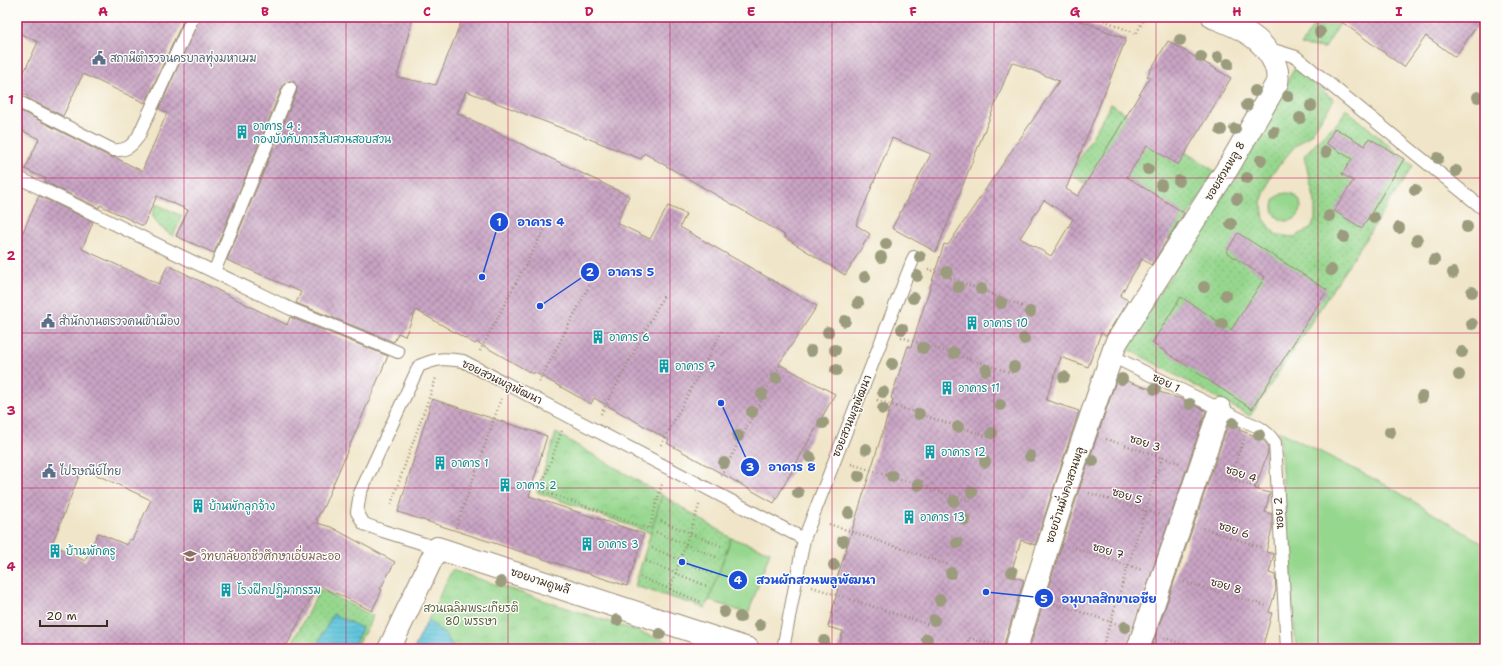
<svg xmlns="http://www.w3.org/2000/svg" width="1502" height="666" viewBox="0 0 1502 666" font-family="'Shantell Sans','Playpen Sans Thai',sans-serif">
<defs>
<pattern id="park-crowns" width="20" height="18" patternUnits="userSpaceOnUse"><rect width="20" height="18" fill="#96d78e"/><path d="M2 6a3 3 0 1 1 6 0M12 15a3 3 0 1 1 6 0" fill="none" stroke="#82b97a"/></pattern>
<pattern id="garden-dots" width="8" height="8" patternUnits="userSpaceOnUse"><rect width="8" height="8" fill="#96d78e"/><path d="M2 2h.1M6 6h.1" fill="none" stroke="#82b97a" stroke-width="1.8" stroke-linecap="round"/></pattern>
<pattern id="water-rules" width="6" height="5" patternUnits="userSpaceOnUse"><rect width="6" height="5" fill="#5fc5dc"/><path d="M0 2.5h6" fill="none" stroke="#53a9bc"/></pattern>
<pattern id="building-cross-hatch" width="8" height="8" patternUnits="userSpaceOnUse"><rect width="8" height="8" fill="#c9a4c5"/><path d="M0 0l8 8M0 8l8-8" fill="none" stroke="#a4869f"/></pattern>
</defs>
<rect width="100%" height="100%" fill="#fdfcf7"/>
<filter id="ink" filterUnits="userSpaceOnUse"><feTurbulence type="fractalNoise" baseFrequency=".025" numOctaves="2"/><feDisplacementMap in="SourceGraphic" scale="8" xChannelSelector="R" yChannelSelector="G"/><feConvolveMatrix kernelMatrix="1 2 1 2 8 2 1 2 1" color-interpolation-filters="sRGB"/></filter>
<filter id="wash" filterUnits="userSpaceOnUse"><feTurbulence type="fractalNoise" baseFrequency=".012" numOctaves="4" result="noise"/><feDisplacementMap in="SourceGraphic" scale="16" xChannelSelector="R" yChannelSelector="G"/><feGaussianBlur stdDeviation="0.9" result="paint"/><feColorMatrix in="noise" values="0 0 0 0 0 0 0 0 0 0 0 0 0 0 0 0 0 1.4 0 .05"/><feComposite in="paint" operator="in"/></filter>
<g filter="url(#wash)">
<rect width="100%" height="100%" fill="#f0e5c8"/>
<path fill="#96d78e" stroke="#688056" d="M1273 207a14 14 0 1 1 28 0a14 14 0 1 1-28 0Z
M1279 431 1388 486 1485 545V649H1296Z
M731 538 770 552 748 614 709 600Z"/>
<path fill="url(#park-crowns)" stroke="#688056" d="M556 433 662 495 651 533 537 492Z
M452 570 691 649H414Z"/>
<path fill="url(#garden-dots)" stroke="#688056" d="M1319 17H1344L1325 48 1301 45Z
M1295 68 1334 100 1310 135 1294 147 1271 175 1261 202 1264 219 1276 235 1294 237 1310 229 1315 220V202L1304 156 1320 138 1340 120 1346 109 1413 166 1250 416 1125 347 1209 216Z
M1111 104 1216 172 1172 240 1071 174Z
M156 204 182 216 173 236 159 226 152 215Z
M662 495 731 538 709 600 705 608 635 586Z
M320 589 373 616 356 649H289Z"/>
<path fill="url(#water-rules)" stroke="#4d787d" d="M333 614 362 628 352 649H315Z
M428 620 447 637 454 649H414Z"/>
<g id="blocks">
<path fill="url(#building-cross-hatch)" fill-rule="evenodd" d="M22 17H185L145 103 83 74 63 116 27 98 28 96 17 91V87L38 42 17 32V28Z
M200 17H413L397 77 436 85 463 17H1072L1126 39 1066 189 1078 196 1150 77 1147 76 1168 41 1231 78 1178 165 1147 145 1127 177 1184 213 1151 265 1142 259 1120 296 1128 300 1106 336 1101 333 1088 367 1061 357 1046 400 1079 411 1035 545 1021 540 1010 576 1024 580 1004 644V649H838L843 631 828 627 838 589 834 588 893 399 891 398 908 346 911 347 944 244 948 245 1059 81 1012 62 936 252 892 228 931 154 892 138 856 225 870 234 845 275 784 237 785 235 644 153 641 159 466 91 457 113 629 196 617 223 650 239 668 206 686 214 680 227 817 306 779 364 835 394 774 503 667 443 669 440 594 398 591 404 534 372 533 374 477 342 475 344 416 310 405 336 398 333 394 342 296 303 301 292 227 260 297 91V87L293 81H289L283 85 214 253 176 236 188 210 157 196 143 226 100 205 99 208 45 182 46 179 25 169 39 139 17 128V120L21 111 110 157 116 158 142 171 167 113 159 109ZM1044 200 1073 219 1051 256 1020 238Z
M1335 17H1483L1455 57 1426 36 1404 67Z
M1335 128 1365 146 1369 138 1404 159 1362 228 1334 211 1353 181 1342 174 1352 159 1326 143Z
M39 196 93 222 82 249 159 284 168 265 287 325 290 317 388 356 323 508 316 519 318 520 317 523 331 527 395 562 380 589 382 590 372 611 336 593 335 594 318 584 285 649H17V245ZM82 468 151 500 132 540 130 539 127 545 98 533 85 561 52 544Z
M1238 233 1327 290 1252 409 1152 343 1181 297 1231 330 1265 277 1226 252Z
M1117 378 1184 400 1206 411 1126 649H1029L1079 490Z
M432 399 547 436 529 496 644 534 627 586 398 512Z
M1229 422 1240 428 1239 430 1261 438 1268 446V452L1255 489 1270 493 1265 512 1272 514V529L1266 552 1274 554 1269 573 1275 575 1276 590 1269 612 1272 613 1262 649H1151Z"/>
</g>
</g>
<g filter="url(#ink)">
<use href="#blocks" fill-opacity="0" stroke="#968873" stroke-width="1"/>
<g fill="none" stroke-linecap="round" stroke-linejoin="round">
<g stroke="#968873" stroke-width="14">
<path id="service" d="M1267 48 1296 57 1485 210
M17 101 113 150C125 151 131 147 138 137L193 17
M17 177 291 309 398 352
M214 272 290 88
M1112 356 1244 421C1258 426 1267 430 1275 443L1287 649
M437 548 383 531 364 524 357 512 360 493 419 366C437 358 444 358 463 361L804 539
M783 649 804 539 914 257"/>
</g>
<g stroke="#968873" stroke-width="24">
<path id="minor" d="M1016 648 1067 486 1116 343 1229 166 1277 83C1281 62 1261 40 1244 31 1234 25 1223 21 1213 17
M1138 649 1220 409"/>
</g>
<g stroke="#968873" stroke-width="24">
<path id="tertiary" d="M389 649 437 548 748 649"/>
</g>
<path stroke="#968873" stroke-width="2.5" stroke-dasharray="1 3" stroke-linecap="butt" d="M1097 17 1136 34 1145 17
M928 269 1022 306
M901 337 1012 373
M480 351 544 230
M539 382 602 261
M877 400 990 437
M601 414 664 295
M562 431 540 490 649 529 662 484
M1106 439 1179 463
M661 445 723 329
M851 464 969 501
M1220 475 1261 489
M721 476 780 365
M1230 478 1244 439
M1089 493 1160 515
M391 504 436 378
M661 521 721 546
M829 524 949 565
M456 528 501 399
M1203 528 1263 548
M656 532 716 557
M1071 547 1142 570
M652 548 712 573
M646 561 707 586
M640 577 701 602
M1184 582 1267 606
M812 587 930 625
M670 589 700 503
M1054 603 1123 626
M1164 638 1200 649
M965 649 969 638 995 645
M1102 649 1162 457"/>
<use href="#service" stroke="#fff" stroke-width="12"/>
<use href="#minor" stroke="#fff" stroke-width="22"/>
<use href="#tertiary" stroke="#fff" stroke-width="22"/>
</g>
<g fill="#9b9b7d">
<circle cx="1320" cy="32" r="6"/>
<circle cx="1180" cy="40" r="6"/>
<circle cx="1201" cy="57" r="6"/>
<circle cx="1218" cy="57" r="6"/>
<circle cx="1228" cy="64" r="6"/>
<circle cx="1255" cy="91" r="6"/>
<circle cx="1288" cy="96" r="6"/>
<circle cx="1478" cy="97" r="6"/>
<circle cx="1247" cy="105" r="6"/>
<circle cx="1311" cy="106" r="6"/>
<circle cx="1300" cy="118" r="6"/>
<circle cx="1235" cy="129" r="6"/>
<circle cx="1221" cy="130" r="6"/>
<circle cx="1274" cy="132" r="6"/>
<circle cx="1326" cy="152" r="6"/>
<circle cx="1438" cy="158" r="6"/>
<circle cx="1261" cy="160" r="6"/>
<circle cx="1148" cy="169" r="6"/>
<circle cx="1456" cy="171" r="6"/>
<circle cx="1247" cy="178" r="6"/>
<circle cx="1179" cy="181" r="6"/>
<circle cx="1161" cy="185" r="6"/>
<circle cx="1415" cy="190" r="6"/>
<circle cx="1237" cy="199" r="6"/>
<circle cx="1329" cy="216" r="6"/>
<circle cx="1374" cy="218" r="6"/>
<circle cx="1231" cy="224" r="6"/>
<circle cx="1467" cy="227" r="6"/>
<circle cx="1399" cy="228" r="6"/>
<circle cx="1344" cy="237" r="6"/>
<circle cx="1417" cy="240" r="6"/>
<circle cx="886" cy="244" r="6"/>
<circle cx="881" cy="257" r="6"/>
<circle cx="920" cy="257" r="6"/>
<circle cx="1434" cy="260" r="6"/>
<circle cx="1331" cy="270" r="6"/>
<circle cx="947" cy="272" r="6"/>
<circle cx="1453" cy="273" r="6"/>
<circle cx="917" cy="276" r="6"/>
<circle cx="865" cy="277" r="6"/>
<circle cx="958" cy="287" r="6"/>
<circle cx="1204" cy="287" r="6"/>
<circle cx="981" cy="289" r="6"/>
<circle cx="1472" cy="292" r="6"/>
<circle cx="1226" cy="295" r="6"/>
<circle cx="913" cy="298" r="6"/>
<circle cx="858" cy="303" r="6"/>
<circle cx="1001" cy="303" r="6"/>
<circle cx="1030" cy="312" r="6"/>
<circle cx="845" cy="321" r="6"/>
<circle cx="1222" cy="324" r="6"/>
<circle cx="1472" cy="324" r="6"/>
<circle cx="902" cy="329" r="6"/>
<circle cx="828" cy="332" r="6"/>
<circle cx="1024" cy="339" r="6"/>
<circle cx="923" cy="348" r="6"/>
<circle cx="835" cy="350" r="6"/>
<circle cx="811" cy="351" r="6"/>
<circle cx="1462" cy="352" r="6"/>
<circle cx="954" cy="353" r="6"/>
<circle cx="892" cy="364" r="6"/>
<circle cx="1014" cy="367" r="6"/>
<circle cx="836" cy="370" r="6"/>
<circle cx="986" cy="370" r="6"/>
<circle cx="1459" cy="375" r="6"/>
<circle cx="1064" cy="377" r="6"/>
<circle cx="776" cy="378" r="6"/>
<circle cx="1122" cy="379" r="6"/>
<circle cx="1155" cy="389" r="6"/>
<circle cx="883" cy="392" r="6"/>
<circle cx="762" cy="394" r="6"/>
<circle cx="1422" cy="397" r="6"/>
<circle cx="1190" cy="404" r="6"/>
<circle cx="1000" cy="405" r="6"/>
<circle cx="883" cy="409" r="6"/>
<circle cx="752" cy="412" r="6"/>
<circle cx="919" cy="414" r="6"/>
<circle cx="823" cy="423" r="6"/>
<circle cx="1233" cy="423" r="6"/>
<circle cx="958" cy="427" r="6"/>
<circle cx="1390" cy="432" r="6"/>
<circle cx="992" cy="433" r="6"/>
<circle cx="1259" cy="435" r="6"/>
<circle cx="738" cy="436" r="6"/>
<circle cx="866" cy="449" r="6"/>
<circle cx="1030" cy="456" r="6"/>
<circle cx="810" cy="457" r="6"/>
<circle cx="1093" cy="461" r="6"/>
<circle cx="985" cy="462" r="6"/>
<circle cx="724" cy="463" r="6"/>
<circle cx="859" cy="476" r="6"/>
<circle cx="892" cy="476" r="6"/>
<circle cx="918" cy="485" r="6"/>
<circle cx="972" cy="492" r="6"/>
<circle cx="798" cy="493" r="6"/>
<circle cx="954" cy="501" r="6"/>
<circle cx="849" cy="513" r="6"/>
<circle cx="965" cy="520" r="6"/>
<circle cx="843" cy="541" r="6"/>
<circle cx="957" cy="543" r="6"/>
<circle cx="834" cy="565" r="6"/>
<circle cx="1012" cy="572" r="6"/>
<circle cx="951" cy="573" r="6"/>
<circle cx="501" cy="582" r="6"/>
<circle cx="940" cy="600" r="6"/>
<circle cx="724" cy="612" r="6"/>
<circle cx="740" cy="617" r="6"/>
<circle cx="617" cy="620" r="6"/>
<circle cx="934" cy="620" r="6"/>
<circle cx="760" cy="625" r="6"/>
<circle cx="1125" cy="627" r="6"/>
<circle cx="660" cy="634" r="6"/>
<circle cx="927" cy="639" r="6"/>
<circle cx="824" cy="641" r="6"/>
</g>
</g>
<path fill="none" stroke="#c2185b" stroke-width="1" stroke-opacity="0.55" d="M184 17V649M346 17V649M508 17V649M670 17V649M832 17V649M994 17V649M1156 17V649M1318 17V649M17 178H1485M17 333H1485M17 488H1485"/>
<defs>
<g id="civic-bare" transform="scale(1.08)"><path d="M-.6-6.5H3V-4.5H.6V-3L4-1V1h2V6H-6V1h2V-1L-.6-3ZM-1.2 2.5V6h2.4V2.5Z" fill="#5c6f8a" stroke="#fdfcf7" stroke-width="2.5" paint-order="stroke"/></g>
<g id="building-bare" transform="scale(1.08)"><path d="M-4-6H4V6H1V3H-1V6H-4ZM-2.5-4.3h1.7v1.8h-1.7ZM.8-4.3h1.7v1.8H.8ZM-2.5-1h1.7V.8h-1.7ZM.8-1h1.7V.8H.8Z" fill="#0f9aa8" stroke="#fdfcf7" stroke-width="2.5" paint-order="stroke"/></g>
<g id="university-bare" transform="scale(1.08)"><path d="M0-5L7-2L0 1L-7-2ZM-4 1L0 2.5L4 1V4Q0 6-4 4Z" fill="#8d6e63" stroke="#fdfcf7" stroke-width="2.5" paint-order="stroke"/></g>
</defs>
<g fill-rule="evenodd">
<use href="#civic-bare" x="99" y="58"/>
<use href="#building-bare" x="242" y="132"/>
<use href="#civic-bare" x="48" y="321"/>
<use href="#building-bare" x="972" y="323"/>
<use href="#building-bare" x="598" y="337"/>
<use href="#building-bare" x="664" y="366"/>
<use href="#building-bare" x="947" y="388"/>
<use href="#building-bare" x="930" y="452"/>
<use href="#building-bare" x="440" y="463"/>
<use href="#civic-bare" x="49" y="471"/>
<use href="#building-bare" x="505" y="485"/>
<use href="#building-bare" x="198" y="506"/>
<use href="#building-bare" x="909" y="517"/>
<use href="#building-bare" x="587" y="544"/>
<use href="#building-bare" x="55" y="551"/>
<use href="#university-bare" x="190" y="556"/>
<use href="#building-bare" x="226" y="590"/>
</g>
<g text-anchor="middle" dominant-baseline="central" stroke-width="3" stroke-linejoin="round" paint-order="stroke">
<g font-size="11" fill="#4e5e75" stroke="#fdfcf7" text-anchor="start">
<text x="110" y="58">สถานีตำรวจนครบาลทุ่งมหาเมฆ</text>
<text x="59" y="321">สำนักงานตรวจคนเข้าเมือง</text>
<text x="60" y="471">ไปรษณีย์ไทย</text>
</g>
<g font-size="11" fill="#0d838f" stroke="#fdfcf7" text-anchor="start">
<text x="253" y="126">อาคาร 4 :<tspan x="253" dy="13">กองบังคับการสืบสวนสอบสวน</tspan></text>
<text x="983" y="323">อาคาร 10</text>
<text x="609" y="337">อาคาร 6</text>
<text x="675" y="366">อาคาร 7</text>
<text x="958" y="388">อาคาร 11</text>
<text x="941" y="452">อาคาร 12</text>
<text x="451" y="463">อาคาร 1</text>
<text x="516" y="485">อาคาร 2</text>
<text x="209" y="506">บ้านพักลูกจ้าง</text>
<text x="920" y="517">อาคาร 13</text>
<text x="598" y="544">อาคาร 3</text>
<text x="66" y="551">บ้านพักครู</text>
<text x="237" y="590">โรงฝึกปฏิมากรรม</text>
</g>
<g font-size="11" fill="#3b2a1e" stroke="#fdfcf7">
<text transform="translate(1225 171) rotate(-59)">ซอยสวนพลู 8</text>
<text transform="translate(502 382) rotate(26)">ซอยสวนพลูพัฒนา</text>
<text transform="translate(1166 383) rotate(26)">ซอย 1</text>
<text transform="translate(852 416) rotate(-68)">ซอยสวนพลูพัฒนา</text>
<text transform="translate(1145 443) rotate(18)">ซอย 3</text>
<text transform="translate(1241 474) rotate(18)">ซอย 4</text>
<text transform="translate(1065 495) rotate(-72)">ซอยบ้านมั่งคงสวนพลู</text>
<text transform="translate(1127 496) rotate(17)">ซอย 5</text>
<text transform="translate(1279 513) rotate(-94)">ซอย 2</text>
<text transform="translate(1234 530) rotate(18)">ซอย 6</text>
<text transform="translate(1108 551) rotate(17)">ซอย 7</text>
<text transform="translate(540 581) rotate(18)">ซอยงามดูพลี</text>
<text transform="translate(1226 586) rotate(16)">ซอย 8</text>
</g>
<g font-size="11" fill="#785e54" stroke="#fdfcf7" text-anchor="start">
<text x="201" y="556">วิทยาลัยอาชีวศึกษาเอี่ยมละออ</text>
</g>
<g font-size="11" fill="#565e40" stroke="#fdfcf7">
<text x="471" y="608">สวนเฉลิมพระเกียรติ<tspan x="471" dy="13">80 พรรษา</tspan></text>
</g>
</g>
<path fill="none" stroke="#1d4ed8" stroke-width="1.5" d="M482 277L499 222M540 306L590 272M721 403L750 467M682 562L738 580M986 592L1044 598"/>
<g fill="#1d4ed8" stroke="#fdfcf7" stroke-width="1.5">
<circle cx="482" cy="277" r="4"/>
<circle cx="540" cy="306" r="4"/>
<circle cx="721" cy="403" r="4"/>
<circle cx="682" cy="562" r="4"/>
<circle cx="986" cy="592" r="4"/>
<circle cx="499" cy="222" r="10"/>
<circle cx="590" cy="272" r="10"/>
<circle cx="750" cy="467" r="10"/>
<circle cx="738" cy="580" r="10"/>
<circle cx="1044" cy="598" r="10"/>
</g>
<g font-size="12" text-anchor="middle" font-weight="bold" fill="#fff">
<text x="499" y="226">1</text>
<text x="590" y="276">2</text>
<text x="750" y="471">3</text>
<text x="738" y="584">4</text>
<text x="1044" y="603">5</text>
</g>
<g font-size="12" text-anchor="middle" font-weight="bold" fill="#1d4ed8" stroke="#fdfcf7" stroke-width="3" stroke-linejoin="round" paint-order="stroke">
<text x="541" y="226">อาคาร 4</text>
<text x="631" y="276">อาคาร 5</text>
<text x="792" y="471">อาคาร 8</text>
<text x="816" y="584">สวนผักสวนพลูพัฒนา</text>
<text x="1109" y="603">อนุบาลสิกขาเอซีย</text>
</g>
<rect width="1502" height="666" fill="none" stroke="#fdfcf7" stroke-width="44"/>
<path d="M40 620v6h67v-6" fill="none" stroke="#3b2a1e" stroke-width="2"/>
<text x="46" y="620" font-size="12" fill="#3b2a1e" stroke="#fdfcf7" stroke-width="3" paint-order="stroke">20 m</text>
<rect x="22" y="22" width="1458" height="622" fill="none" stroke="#c2185b" stroke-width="1.5"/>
<g font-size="13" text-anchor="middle" font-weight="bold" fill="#c2185b">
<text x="103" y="16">A</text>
<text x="265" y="16">B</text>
<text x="427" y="16">C</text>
<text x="589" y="16">D</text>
<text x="751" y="16">E</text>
<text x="913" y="16">F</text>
<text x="1075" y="16">G</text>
<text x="1237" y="16">H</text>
<text x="1399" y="16">I</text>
<text x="11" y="104">1</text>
<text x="11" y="260">2</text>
<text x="11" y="415">3</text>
<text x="11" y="571">4</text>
</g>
</svg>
